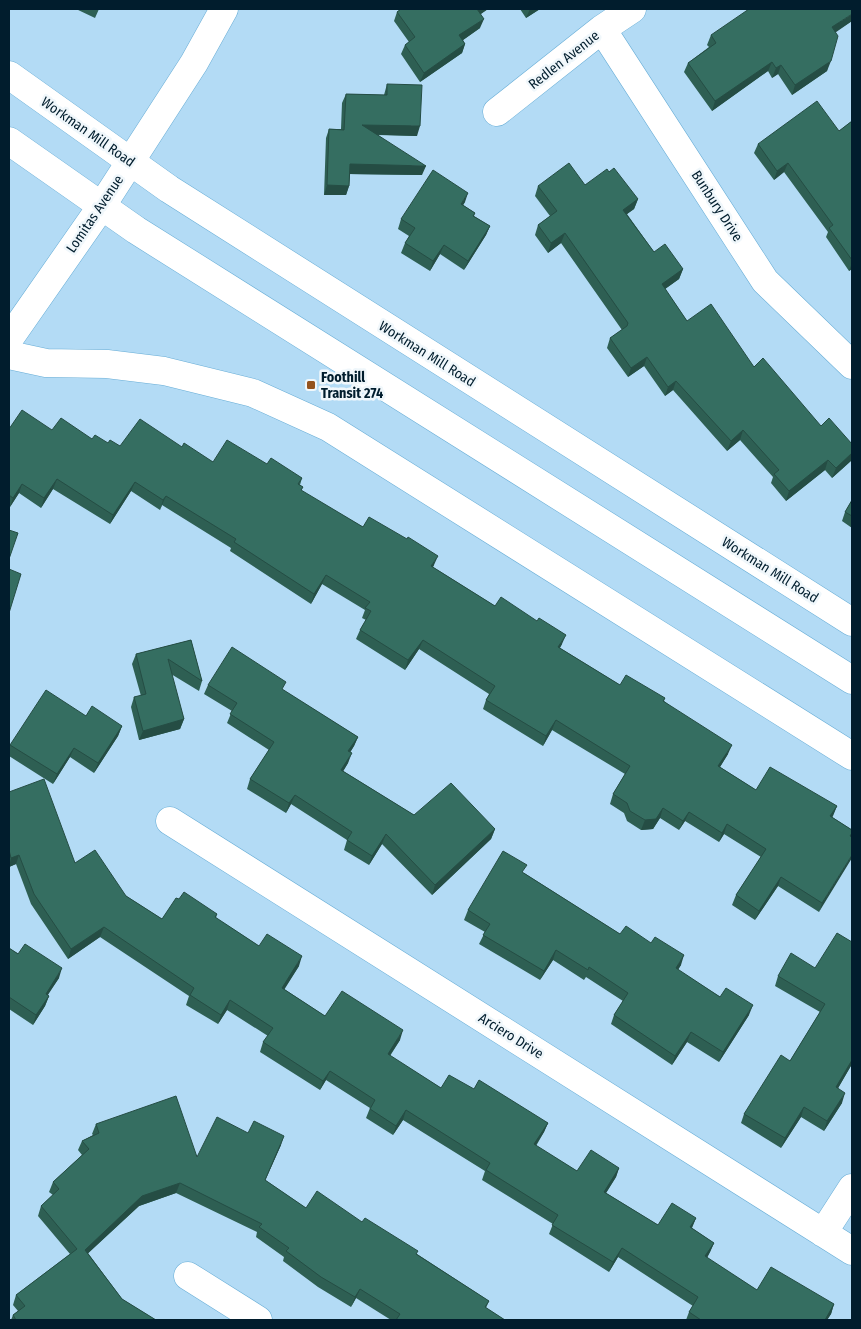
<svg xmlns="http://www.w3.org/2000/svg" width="861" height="1329" viewBox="0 0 861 1329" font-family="'Fira Sans Condensed',sans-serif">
<rect width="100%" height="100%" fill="#b3dbf5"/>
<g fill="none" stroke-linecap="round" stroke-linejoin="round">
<g stroke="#67add6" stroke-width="29">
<path id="minor" d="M602 29 765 281 852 365
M497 112 602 29 632 9
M9 339 101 207
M9 355 46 363 107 364 164 371 253 393 328 427 852 756
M170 821 852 1251
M823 1233 852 1188
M188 1276 258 1320"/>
</g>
<g stroke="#67add6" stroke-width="29">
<path id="tertiary" d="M101 207 194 63 224 9"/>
</g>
<g stroke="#67add6" stroke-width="29">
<path id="secondary" d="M9 75 169 189 852 622
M9 141 136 230 852 680"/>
</g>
<use href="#minor" stroke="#fff" stroke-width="28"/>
<use href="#tertiary" stroke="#fff" stroke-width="28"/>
<use href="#secondary" stroke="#fff" stroke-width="28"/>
</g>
<path fill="#2e5f53" d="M76 9H99L95 18Z
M401 9H488L480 14V28L463 40 465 44 462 53 420 82 401 54 405 45 409 42 394 21 397 12Z
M520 9H540L526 18Z
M852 21 835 32 827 71 792 95 778 74 772 78 768 71 712 111 684 72 688 63 709 47 707 45 711 35Z
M387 84 417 136 378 135 422 175 350 174 349 186 346 195H324L326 138 329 129H341L342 103 346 94 384 95Z
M852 121V269L849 271 826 237 828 232 784 172 774 180 754 153 758 144 839 131Z
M609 172 638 199 634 209 627 214 654 252 683 269 679 279 665 289 687 321 754 367 821 426 852 444V460L832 478 825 470 786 501 771 483 773 477 740 440 727 451 673 390 665 396 644 366 628 377 607 348 610 338 622 330 561 243 548 253 535 235 538 225 550 216 535 196 538 186 585 185Z
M465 202 463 205 475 213 474 216 490 226 486 235 464 270 440 254 430 271 401 253 405 243 409 236 398 229 401 219Z
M9 429 52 430 120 446 182 447 213 462 267 464 302 478 300 485 303 487 301 491 363 527 434 565 433 567 495 606 562 644 560 648 620 685 665 698 664 701 728 754 720 767 756 790 837 806 832 817 852 830V835L819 912 778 886 755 920 732 905 736 895 761 857 724 834 719 842 685 821 679 830 660 818 653 829 641 830 627 821 624 813 610 804 613 794 625 774 552 730 543 746 483 709 486 700 489 694 419 649 405 670 356 639 360 630 366 620 362 618 365 610 322 584 311 604 230 551 231 548 162 505 160 510 131 491 110 524 53 489 41 508 19 493 10 507H9Z
M852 500V528L842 521 845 512Z
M191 640 202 681 199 691 171 674 184 719 180 729 139 740 131 707 134 697 141 696 132 664 136 654Z
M208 685 283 690 358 737 354 746 350 752 348 763 343 771 414 815 495 829 491 839 432 895 382 844 369 865 344 850 347 840 291 804 286 813 247 789 250 779 269 750 227 723 232 711 204 694Z
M86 716 122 726 118 736 94 773 70 757 53 784 9 756V750L10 745Z
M9 792 75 863 162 919 179 899 217 914 216 918 259 946 299 966 284 989 325 1016 400 1040 390 1056 441 1088 474 1089 548 1123 544 1132 536 1146 577 1171 619 1168 616 1177 606 1193 658 1225 696 1218 692 1228 714 1243 710 1252 707 1258 757 1290 834 1304 831 1314 827 1320H686L689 1312 693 1306 618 1257 609 1272 549 1234 553 1224 482 1180 485 1171 403 1120 393 1135 366 1118 370 1108 326 1080 320 1090 260 1052 263 1042 268 1036 227 1010 218 1024 186 1005 189 996 100 937 68 959 31 904 16 864 9 867Z
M524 873 620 934 681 965 678 970 749 1015 719 1062 687 1042 672 1065 611 1024 614 1015 623 1001 586 977 584 980 553 960 540 980 479 944 485 932 464 920 468 910Z
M852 942V1064L838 1088 842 1103 824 1131 801 1117 781 1148 741 1123 744 1114 790 1061 820 1012 775 986 778 976 815 968Z
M9 948 59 978 47 995 49 996 45 1006 33 1025 9 1009Z
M96 1124 197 1157 248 1133 281 1145 265 1180 306 1208 362 1222 417 1254 489 1301 486 1308 505 1320H391L356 1298 351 1307 318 1287 283 1261 284 1257 256 1237 257 1232 176 1193 139 1206 88 1253 122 1299 156 1320H11L13 1315 18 1311 13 1305 16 1295 70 1254 38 1216 41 1206 53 1195 49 1192 53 1182 82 1155 78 1150 82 1141 93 1135 92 1134Z"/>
<path fill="#254d44" d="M478 9H488L474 19Z
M530 9H540L526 18Z
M852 14V21L829 37 832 27Z
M484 19 480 28 456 45 459 35Z
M465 44 462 53 420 82 424 73Z
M831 61 827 71 792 95 795 85Z
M772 62 768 71 712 111 715 101Z
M781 65 778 74 772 78 776 68Z
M362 125 420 126 417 136 358 134Z
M788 163 784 172 774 180 777 171Z
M350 164 426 166 422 175 346 174Z
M327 185 349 186 346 195H324Z
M468 193 465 202 458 213 461 204Z
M638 199 634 209 620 219 623 210Z
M490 226 486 235 464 270 468 261Z
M565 233 561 243 548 253 551 243Z
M444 245 440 254 430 271 433 261Z
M852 263V269L849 271Z
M683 269 679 279 658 294 662 284Z
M647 357 644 366 628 377 631 368Z
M676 381 673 390 665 396 668 387Z
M743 430 740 440 727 451 731 441Z
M852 453V460L832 478 836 468Z
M828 460 825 470 786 501 789 491Z
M57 479 53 489 41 508 44 498Z
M135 482 131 491 110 524 113 515Z
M22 484 19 493 10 507 13 498Z
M166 496 162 505 160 510 163 500Z
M438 556 434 565 428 575 431 566Z
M326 575 322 584 311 604 314 594Z
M566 635 562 644 554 657 558 647Z
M423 640 419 649 405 670 408 660Z
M184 719 180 729 139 740 143 731Z
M556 720 552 730 543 746 546 736Z
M122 726 118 736 94 773 98 763Z
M358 737 354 746 345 761 348 751Z
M732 745 728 754 715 775 718 766Z
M74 748 70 757 53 784 57 774Z
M352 753 348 763 338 780 341 770Z
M295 795 291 804 286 813 289 803Z
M837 806 833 816 827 826 830 816Z
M663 808 660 818 653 829 641 830 645 820Z
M689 812 685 821 679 830 683 821Z
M727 824 724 834 719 842 722 833Z
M495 829 491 839 432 895 435 885Z
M386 834 382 844 369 865 372 856Z
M19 855 16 864 9 867 11 858Z
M852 855V858L819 912 822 903Z
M781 877 778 886 755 920 759 911Z
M104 927 100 937 68 959 71 949Z
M556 950 553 960 540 980 544 971Z
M684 955 681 965 672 978 676 968Z
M302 956 299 966 279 998 282 988Z
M62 968 59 978 42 1004 46 994Z
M49 996 45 1006 33 1025 36 1015Z
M230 1000 227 1010 218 1024 221 1015Z
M753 1005 749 1015 719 1062 723 1052Z
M403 1030 400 1040 384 1064 388 1054Z
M691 1032 687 1042 672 1065 675 1056Z
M852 1060V1064L833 1097 836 1087Z
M330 1071 326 1080 320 1090 323 1081Z
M845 1093 842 1103 824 1131 827 1121Z
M804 1107 801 1117 781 1148 785 1138Z
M406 1110 403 1120 393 1135 396 1126Z
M548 1123 544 1132 530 1154 534 1144Z
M284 1136 281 1145 261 1190 265 1180Z
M619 1168 616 1177 601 1201 604 1192Z
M180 1183 176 1193 139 1206 82 1259 85 1250 142 1196Z
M696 1218 692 1227 686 1237 690 1227Z
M714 1243 710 1252 702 1266 705 1256Z
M622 1248 618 1257 609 1272 613 1262Z
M360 1289 356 1298 351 1307 355 1297Z
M834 1304 831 1314 827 1320H825Z"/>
<path fill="#356e61" stroke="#254d44" d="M401 9H478H477L484 19 459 35 465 44 424 73 405 45 415 37 397 12Z
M749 9H852V14L832 27 838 36 831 61 795 85 781 65 776 68 772 62 715 101 688 63 716 43 711 35Z
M387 84 422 85 420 126 362 125 426 166 350 164 349 186 327 185 329 129 344 130 346 94 387 95Z
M817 101 839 131 852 121V260L829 228 833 225 788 163 777 171 758 144Z
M569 163 585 185 607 169 609 172 614 168 638 199 623 210 654 252 665 244 683 269 662 284 687 321 711 304 754 367 763 358 821 426 829 418 852 444V453L836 468 828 460 789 491 774 474 779 470 743 430 731 441 676 381 668 387 647 357 631 368 610 338 627 326 628 323 565 233 551 243 538 225 557 211 538 186Z
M433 170 468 193 461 204 475 213 473 216 490 226 468 261 444 245 433 261 405 243 415 228 401 219Z
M22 410 52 430 61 418 92 439 95 435 108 443 110 440 120 446 140 419 182 447 184 443 213 462 227 440 267 464 271 458 302 478 298 484 303 487 301 490 363 527 369 517 407 539 408 537 438 556 431 566 495 606 501 597 537 621 539 618 566 635 558 647 620 685 626 675 665 698 663 701 732 745 718 766 756 790 770 767 837 806 830 816 852 830V833L850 836 852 837V855L822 903 781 877 759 911 736 895 766 849 727 824 722 833 689 812 683 821 663 808 656 819 645 820 630 811 627 803 613 794 630 766 556 720 546 736 486 700 495 686 423 640 408 660 360 630 371 611 365 608 370 602 326 575 314 594 234 542 236 539 166 496 163 500 135 482 113 515 57 479 44 498 22 484 13 498 9 495V429Z
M852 500V516L845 512Z
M9 530 18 533 9 559Z
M9 569 21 574 9 613Z
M191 640 202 681 168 659 184 719 143 731 134 697 146 694 136 654Z
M232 647 286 682 282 689 358 737 348 751 352 753 341 770 414 815 451 783 495 829 435 885 386 834 372 856 347 840 352 832 295 795 289 803 250 779 274 742 230 714 237 703 208 685Z
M46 690 86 716 92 706 122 726 98 763 74 748 57 774 10 745Z
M44 779 75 863 95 850 126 896 162 919 176 898 179 899 184 892 217 914 215 917 259 946 267 934 302 956 282 988 325 1016 342 991 403 1030 388 1054 441 1088 449 1075 474 1089 479 1080 548 1123 534 1144 577 1171 591 1150 619 1168 604 1192 658 1225 672 1203 696 1218 690 1227 714 1243 705 1256 757 1290 771 1267 834 1304 825 1320H701L689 1312 698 1297 622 1248 613 1262 552 1225 558 1215 486 1170 490 1163 406 1110 396 1126 370 1109 375 1100 330 1071 323 1081 263 1042 273 1028 230 1000 221 1015 190 995 194 988 104 927 71 949 34 894 19 855 11 858 9 850V792Z
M503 851 527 865 522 872 620 934 626 926 651 943 655 937 684 955 676 968 720 997 726 988 753 1005 723 1052 691 1032 675 1056 614 1015 628 993 589 967 588 970 556 950 544 971 483 935 490 924 468 910Z
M837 933 852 942V1060L836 1087 845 1093 827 1121 804 1107 785 1138 744 1114 781 1055 790 1061 825 1004 778 976 791 953 815 968Z
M25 944 62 968 46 994 49 996 36 1015 9 997V948L18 954Z
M176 1096 197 1157 217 1117 248 1133 254 1121 284 1136 265 1180 306 1208 317 1191 362 1222 365 1218 418 1251 416 1254 489 1301 485 1307 505 1320H396L400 1314 360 1289 355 1297 321 1277 286 1251 289 1248 259 1227 262 1224 180 1183 142 1196 85 1250 122 1299 156 1320H16L13 1315 25 1306 16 1295 77 1249 41 1206 59 1189 53 1182 89 1149 82 1141 99 1133 96 1124Z"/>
<rect fill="#94531e" stroke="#f0f7fb" stroke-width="2" x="306" y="380" width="10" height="10" rx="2.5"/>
<g text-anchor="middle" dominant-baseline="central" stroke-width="5" stroke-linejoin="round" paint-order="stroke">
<g font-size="14" fill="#011d2d" stroke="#f0f7fb">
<text transform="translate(564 60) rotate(-38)">Redlen Avenue</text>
<text transform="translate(88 132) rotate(35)">Workman Mill Road</text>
<text transform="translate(717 206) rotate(57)">Bunbury Drive</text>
<text transform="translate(95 214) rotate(-56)">Lomitas Avenue</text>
<text transform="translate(427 354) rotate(32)">Workman Mill Road</text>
<text transform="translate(770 570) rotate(32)">Workman Mill Road</text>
<text transform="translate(511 1036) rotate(32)">Arciero Drive</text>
</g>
<g font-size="14" font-weight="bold" fill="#011d2d" stroke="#f0f7fb" text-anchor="start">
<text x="321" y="377">Foothill<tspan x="321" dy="16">Transit 274</tspan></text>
</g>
</g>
<rect width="861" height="1329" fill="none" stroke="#011d2d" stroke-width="20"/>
</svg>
